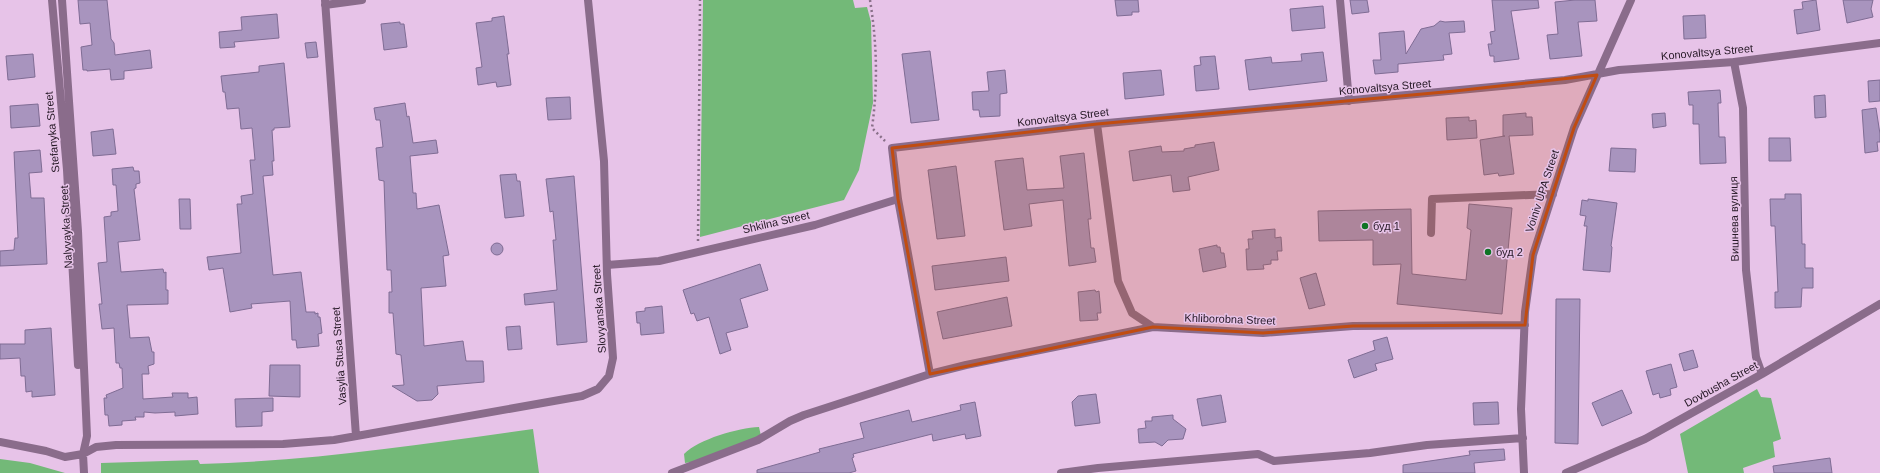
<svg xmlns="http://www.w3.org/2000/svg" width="1880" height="473" viewBox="0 0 1880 473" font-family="Helvetica,sans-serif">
<rect width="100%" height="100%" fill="#e7c3e8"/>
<path fill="#73b978" d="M703 0H853L855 8 867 7 871 22 873 103 859 170 844 200 700 237Z
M1757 389 1761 397 1771 398 1781 439 1773 442 1775 457 1743 468 1744 473H1688L1680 434Z
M759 427 761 436 707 460 685 463 684 454C699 439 738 428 759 427Z
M533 429 539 473H101V463L198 460 200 464C312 461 422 444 533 429Z
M0 459 30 463 65 473H0Z"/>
<path fill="#a894be" stroke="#7f6c94" d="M78 0H107L111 39 114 43 115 55 150 50 152 68 124 71V79L111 80 110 69 87 71V70H83L81 47 92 45 90 23 80 24Z
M1115 0H1138L1139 12H1132V15L1117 16Z
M1350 0H1367L1369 12 1352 14Z
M1492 0H1538L1539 8 1511 11 1519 59 1494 62V56H1490L1488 44H1492L1490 32 1495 31Z
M1575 0H1595L1597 21 1578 22 1582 56 1550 59 1547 35 1558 34 1555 2Z
M1816 0 1820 30 1797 34 1794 10 1803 9 1802 2Z
M1843 0H1873L1871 9 1873 17 1847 23Z
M1323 6 1325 28 1292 31 1290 9Z
M277 14 279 38 234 42 235 47 220 48 219 32 242 30 241 17Z
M1705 15 1706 38 1684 39 1683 16Z
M504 16 509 54H507L511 85 497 87 496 82 478 85 476 68 482 67 476 23 492 21V18Z
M1440 21 1445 22 1464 21 1465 32 1449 33 1452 54 1443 55 1444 60 1398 64V72L1375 74 1373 60H1381L1379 33 1404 31 1406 54 1421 29 1434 26Z
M400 22V24H404L407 47 384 50 381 24Z
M316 42 318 57 307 58 305 43Z
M930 51 939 120 911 123 902 54Z
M1323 52 1327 81 1249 90 1245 60 1271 57 1272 63 1302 61 1301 54Z
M33 54 35 77 8 80 6 56Z
M1215 56 1219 89 1196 91 1194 66 1201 65 1200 57Z
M284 63 290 127 274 128V130H272L274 161H272L273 175 263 176 273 275 301 272 306 312H315V314L318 313V317H320L322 333 318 334 319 346 297 348 296 340H292L290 301 251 304 252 308 230 312 223 268 209 270 207 257 241 253 237 204H242L241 196 253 194 250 160H255L252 128 241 129 239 108 227 109 225 92H223L221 76 259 72V66Z
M1005 70 1007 93 1000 94V116L980 117 979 110H973L972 92 989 91 987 72Z
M1161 70 1164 95 1125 99 1123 73Z
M1880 80V101L1869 102 1868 81Z
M1720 90 1721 103H1718L1719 137H1725L1726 163 1700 164 1699 124H1693V105H1689L1688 92Z
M1825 95 1826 117 1815 118 1814 96Z
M570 97 571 119 548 120 546 98Z
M405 103 407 117 409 116 413 143 436 140 438 153 410 156 413 193H416L417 209 439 205 449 255 443 256 446 286 421 288 424 346 463 341 466 361H483L484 377V382L437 386 438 394 432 400 417 401 392 386 404 385 401 355 396 354 393 313H389V292H392L391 270H387L384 181 379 180 376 148 383 147 380 120H376L374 108Z
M38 104 40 126 11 128 10 106Z
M1876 108 1880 134V142H1877L1878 151 1865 153 1862 110Z
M1526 113V117H1532L1533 135 1509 136 1514 174 1499 176 1498 173 1484 175 1480 140 1505 136H1503V115Z
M1665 113 1666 126 1653 128 1652 114Z
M1469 117V121L1476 120 1477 138 1447 140 1446 118Z
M113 129 116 154 93 156 91 132Z
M1769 138H1790L1791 161H1769Z
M1214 142 1219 170 1188 177 1190 190 1173 192 1171 175 1133 181 1129 151 1161 146 1162 152 1184 151V149L1195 147V145Z
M1611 148 1636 149 1635 172 1609 171Z
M40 150 42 172 29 173 31 198H44L47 264 0 266V251L14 250 15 238H18L14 152Z
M1084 153 1091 219H1088L1091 248H1094L1096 262 1069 266 1063 200 1029 204 1032 226 1004 230 995 161 1023 158 1027 190 1064 188 1060 156Z
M956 166 965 236 937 239 928 170Z
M133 167 134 171H139L140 183 136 184V188L134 189 140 240 118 242 121 272 163 269 164 273 166 272V290H168V304L127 305 130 338 149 337 152 352H154V364L148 366 149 374H142L143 399 173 397 172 393H188V398L197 397 198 414 175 416V412L155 413 144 412V417H135L136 420 122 421V425L109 426 108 415H105L104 398H107L106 395 123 388 122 368H120L119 363H116L114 328 102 329 99 304H102L98 263 107 262 104 217 111 216V212L118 211 116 185H113L112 169Z
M516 174 517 181H520L524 216 505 218 500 175Z
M574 176 587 342 557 345 554 302 525 305 524 294 557 290 553 240H556L553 211 550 212 546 179Z
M1785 194H1801L1802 244H1805V268H1813V288H1802L1801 307 1775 308V292H1778L1777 269 1775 226H1771L1770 199H1785Z
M179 199H190L191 229H180Z
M1588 199 1617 203 1611 246 1612 247 1610 272 1583 270 1587 226H1584L1586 216 1580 215 1582 200 1588 201Z
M1469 204 1512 208 1502 314 1397 304 1401 264 1373 265V240L1319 241 1318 211 1411 209 1412 274 1466 280 1471 230 1467 228Z
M1275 229V238L1281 237 1282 251H1277L1278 260H1271V264L1263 265 1264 269 1247 270 1246 249H1249L1248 239H1253L1252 231Z
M491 249a6 6 0 1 1 12 0a6 6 0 1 1-12 0Z
M1217 245V247H1220L1221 253H1224L1226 267 1203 272 1199 249Z
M1006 257 1009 281 935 290 932 266Z
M760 264 768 290 740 299 748 327 726 333 731 350 720 354 709 317 697 321 694 313 691 314 683 290Z
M1316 273 1325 305 1309 309 1300 278Z
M1095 290 1096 292 1099 291 1101 313H1097L1098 320 1080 321 1078 292Z
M1007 297 1012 326 943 339 937 312Z
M1556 299H1580L1578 444 1555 443Z
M662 306 664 333 641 335 640 323H637L636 312 645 311V308Z
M520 326 522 349 508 350 506 327Z
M51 328 55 395 32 397V391L26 392 25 376H21L20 358 0 359V344H25V330Z
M1387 337 1393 359 1375 364 1377 370 1354 378 1348 360 1375 350 1373 341Z
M1693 350 1698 367 1684 371 1679 354Z
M1671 364 1677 387 1670 389 1671 395 1660 398 1659 393 1653 395 1646 371Z
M270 365H300V397L269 396Z
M1622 390 1632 413 1602 426 1592 403Z
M1096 394 1100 423 1075 426 1072 402 1078 396Z
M1221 395 1226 422 1202 426 1197 399Z
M273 398V411L262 412V426L236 427 235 399Z
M975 402 981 436 966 439 965 434 933 441 932 434 853 454 854 457 852 458 856 471 849 473H757V470L820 452 819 449 864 438 860 423 909 410 912 422 961 410 960 405Z
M1498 402 1499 424 1474 425 1473 403Z
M1173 415V419L1186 429 1183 439 1168 440 1162 446 1155 442 1139 443 1138 429 1146 428 1145 421H1152V417Z
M1504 449 1505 460 1474 463 1475 473H1403V465L1470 455 1469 451Z
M1830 458 1832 473H1774L1773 466Z"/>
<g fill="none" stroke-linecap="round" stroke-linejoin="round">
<path stroke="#897089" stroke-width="2.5" stroke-dasharray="2 3" stroke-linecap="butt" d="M870 0C877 44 878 84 872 128L885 141
M698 241 700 0"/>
<path stroke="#8a6c8b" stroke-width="8" d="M52 0 67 170 78 365
M62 0 78 231 87 436 83 454 84 473
M325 0 356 436
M1340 0 1349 101
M325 5 362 0
M1734 62 1743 108 1746 270 1756 357 1762 374
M1097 124 1118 281 1132 313 1153 327 1263 333 1353 326 1525 325
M1431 233 1432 199 1553 194
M607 265 659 261 815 225 898 199 892 148 1097 124 1565 80 1619 70 1734 62 1880 43
M930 374 966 365 1153 327
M0 442 46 451 65 457 83 454 96 447 116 445 283 444 334 440 582 396 598 389 609 376 613 358 607 274 604 161 588 0
M672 473 758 440 790 421 804 415 930 374 898 199
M1061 473 1098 468 1258 454 1274 461 1370 453 1427 445 1523 438
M1524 473 1521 409 1525 312 1533 255 1574 128 1631 0
M1566 473 1645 439 1762 374 1880 304"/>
</g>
<path fill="#c14c11" fill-opacity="0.2" stroke="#c14c11" stroke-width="3" stroke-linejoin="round" d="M1597 75 1574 128 1533 255 1525 325 1353 326 1263 333 1153 327 930 374 898 199 892 148 1097 124 1455 91Z"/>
<g fill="#0e7425" stroke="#e7c3e8" stroke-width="1.5">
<circle cx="1365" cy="226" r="4"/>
<circle cx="1488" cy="252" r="4"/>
</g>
<g text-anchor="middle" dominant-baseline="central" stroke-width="3" stroke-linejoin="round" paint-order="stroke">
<g font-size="11" fill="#251825" stroke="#e7c3e8">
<text transform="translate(1707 52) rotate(-5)">Konovaltsya Street</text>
<text transform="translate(1385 87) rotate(-5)">Konovaltsya Street</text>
<text transform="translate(1063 117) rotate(-7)">Konovaltsya Street</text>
<text transform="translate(52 132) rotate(-95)">Stefanyka Street</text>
<text transform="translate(1542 191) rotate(-72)">Voiniv UPA Street</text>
<text transform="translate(1734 219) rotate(-91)">Вишнева вулиця</text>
<text transform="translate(776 222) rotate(-13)">Shkilna Street</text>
<text transform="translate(66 227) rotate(-93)">Nalyvayka Street</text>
<text transform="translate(599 309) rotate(-94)">Slovyanska Street</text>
<text transform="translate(1230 319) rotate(2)">Khliborobna Street</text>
<text transform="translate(339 356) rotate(-94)">Vasylia Stusa Street</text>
<text transform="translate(1721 384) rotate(-29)">Dovbusha Street</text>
</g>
<g font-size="11" fill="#251825" stroke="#e7c3e8" text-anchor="start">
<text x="1373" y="226">буд 1</text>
<text x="1496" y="252">буд 2</text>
</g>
</g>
</svg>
